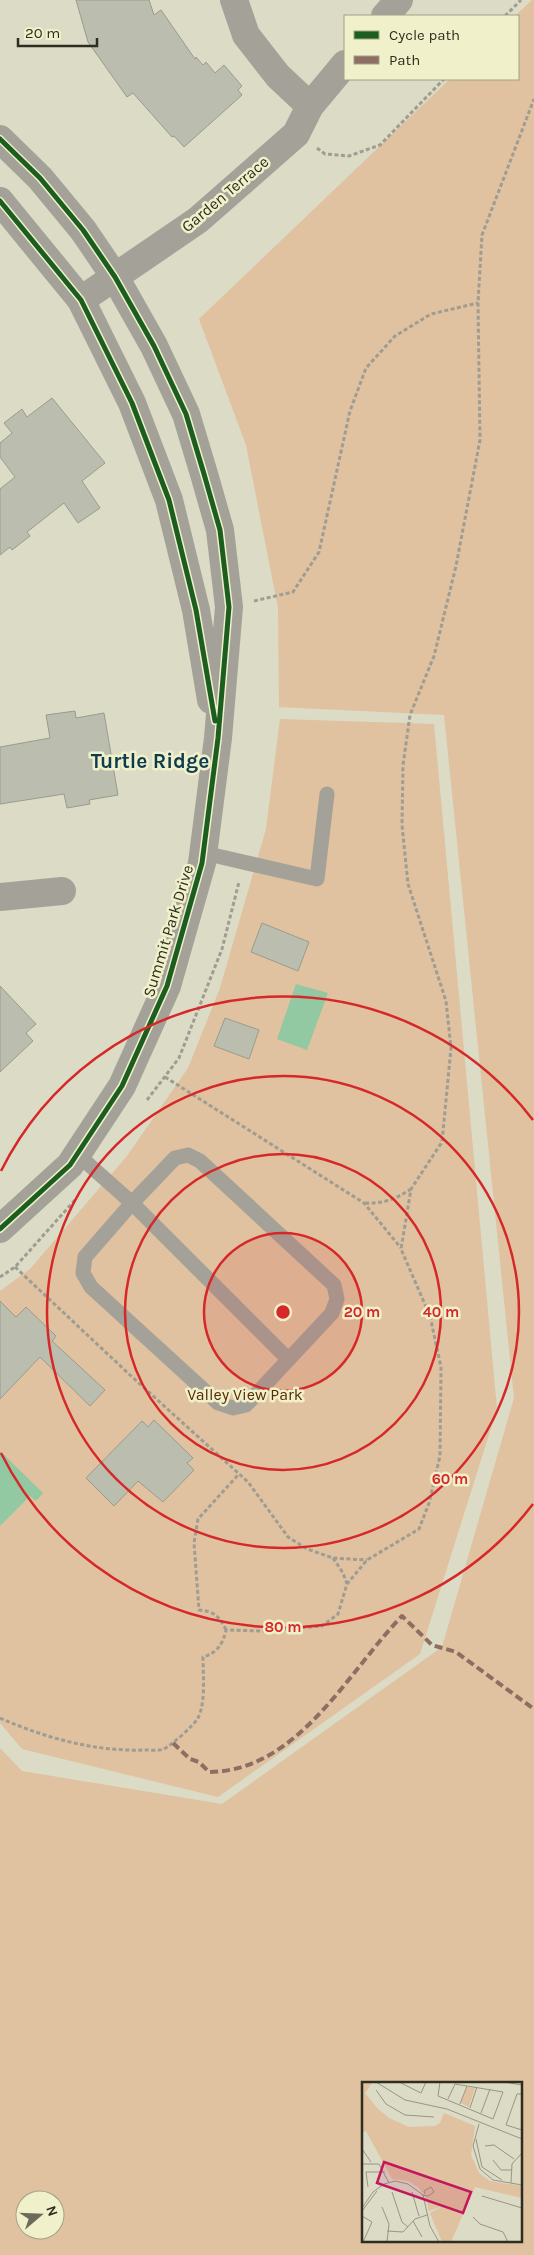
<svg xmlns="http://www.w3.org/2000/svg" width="534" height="2255" viewBox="0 0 534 2255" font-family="Karla,sans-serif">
<rect width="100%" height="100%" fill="#dbdbc6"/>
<path fill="#e0c1a0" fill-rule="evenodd" d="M532 0H534V2255H0V1748L22 1771 222 1804 442 1647 514 1398 444 715 279 707 278 608 246 445 199 319 450 79H518V16H515ZM363 2084H520V2241H363ZM25 2200H55V2230H25Z
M280 719 434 724 497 1409 420 1654 218 1797 22 1749 0 1723V1291L30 1269 127 1156 188 1068 220 988 266 829Z"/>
<path fill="#92c8a2" d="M296 984 328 993 307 1050 277 1039Z
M0 1451 43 1493 36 1501 30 1496 0 1526Z"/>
<path fill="#bbbeae" stroke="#999c8d" d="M76 0H149L154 15 161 10 195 59 196 57 203 65 206 62 215 73 224 65 242 86 238 90 242 95 184 147 174 136 172 137 133 93 127 97 88 42Z
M52 398 105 463 82 481 100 508 78 523 64 503 27 532 30 536 12 550 10 547 0 555V489L15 477 0 457V443L12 433 4 423 22 409 27 417Z
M75 711 76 718 104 713 118 795 89 800 90 804 67 808 64 794 0 804V747L50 738 46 715Z
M262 923 309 942 298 971 251 952Z
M0 986 36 1024 26 1033 33 1041 0 1072Z
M225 1018 259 1030 249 1059 214 1046Z
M0 1301 16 1317 26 1307 56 1336 52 1341 105 1390 90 1406 40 1357 0 1399Z
M154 1420 193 1458 187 1463 194 1470 163 1502 138 1481 114 1506 86 1478 142 1421 148 1427Z"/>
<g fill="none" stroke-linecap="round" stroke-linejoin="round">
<path stroke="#9f9d92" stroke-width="3" stroke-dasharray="4 2.5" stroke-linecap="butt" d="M505 16 521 0
M317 148 325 154 349 156 380 145 444 79
M254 601 293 592 319 552 350 411 366 368 395 336 431 314 478 303
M165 1077 364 1203 401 1248
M147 1100 179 1058 222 949 239 882
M365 1203C383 1204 396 1199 411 1189
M15 1267 130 1375 248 1482 288 1537 307 1549 333 1558 367 1560
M0 1277 15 1267 75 1200
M333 1558 343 1573 347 1584
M226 1630C220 1617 214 1611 199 1610L194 1543 198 1519 239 1474
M0 1718C45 1738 96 1752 145 1750 151 1750 159 1751 164 1749 172 1745 194 1725 198 1718 206 1702 203 1674 203 1657 217 1653 223 1644 226 1630L262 1631 322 1626 338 1614 347 1584 367 1560 419 1529 429 1503 440 1456 441 1367 430 1316 401 1249 411 1189 442 1142 451 1048 446 1001 408 884 402 825 403 765 410 715 434 656 456 566 480 440 478 303 482 235 534 99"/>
<path stroke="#a4a298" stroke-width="15" d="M204 853 317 879 327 794
M77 1154 132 1203 85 1257 83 1273 91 1287 218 1403 233 1408 246 1405 332 1313 337 1299 334 1285 200 1161 188 1155 175 1158 132 1203 288 1359"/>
<path stroke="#a4a298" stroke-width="28" d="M234 0 246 35 278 76 310 106
M385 16 399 0
M81 300 198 220 296 134 310 106 345 64
M0 897 62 891"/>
<path stroke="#a4a298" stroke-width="28" d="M0 139 40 178 83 230 115 277 154 346 186 414 204 474 220 530 229 607 218 738 202 863 167 986 122 1086 70 1165 0 1229
M0 201 81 300 132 403 169 500 196 610 211 700"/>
<path stroke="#8d6e63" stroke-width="4" stroke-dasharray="8 4" stroke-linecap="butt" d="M173 1743 190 1759 199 1762 209 1772C298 1771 347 1673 402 1616L432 1645 456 1652 534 1709"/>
<g stroke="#f0f0cb" stroke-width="8">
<path id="cycleway" d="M0 139 40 178 83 230 115 277 154 346 186 414 204 474 220 530 229 607 218 738 202 863 167 986 122 1086 70 1165 0 1229
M0 201 81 300 132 403 169 500 196 610 215 721"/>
</g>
<use href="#cycleway" stroke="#1b5e20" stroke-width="5"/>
</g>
<circle cx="283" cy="1312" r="79" fill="#d62828" fill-opacity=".12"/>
<g fill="none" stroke="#d62828" stroke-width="2.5">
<circle cx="283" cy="1312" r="79"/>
<circle cx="283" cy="1312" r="158"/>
<circle cx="283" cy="1312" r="236"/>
<path d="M533 1504A315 315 0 0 1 1 1453M1 1171A315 315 0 0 1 533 1120"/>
</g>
<g text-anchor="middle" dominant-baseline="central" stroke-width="5" stroke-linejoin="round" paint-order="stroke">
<g font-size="16" fill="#2e2e20" stroke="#f0f0cb">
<text transform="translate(225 194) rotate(-40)">Garden Terrace</text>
<text transform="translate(168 931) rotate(-73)">Summit Park Drive</text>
</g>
<g font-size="16" fill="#562c03" stroke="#f0f0cb">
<text x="245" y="1394">Valley View Park</text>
</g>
<g font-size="21" font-weight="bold" fill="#0d3c50" stroke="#f0f0cb">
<text x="150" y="761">Turtle Ridge</text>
</g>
</g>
<g transform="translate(362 2082)">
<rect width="160" height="160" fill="#dbdbc6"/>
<path d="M0 0 10 1 3 11 15 26 27 36 47 45 73 44 78 41 82 31 113 44 109 73 117 91 128 99 160 104V116L113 105 89 160H80L68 131 81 124 67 129 64 116 56 105 46 99 30 97 4 49 0 51ZM105 5 113 6 107 25 99 21Z" fill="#e0c1a0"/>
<path fill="none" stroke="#969684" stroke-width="1" d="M14 0 43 18 85 27 160 57M37 0 59 11 64 0M78 0 76 14 131 37 141 10 93 2 86 17M142 0 160 3M14 8 24 22 43 33 72 35M160 12H155L144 43 160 48M98 22 105 4M108 26 115 5M119 31 128 7M117 42 111 64 118 87 131 98 160 103M114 57 120 85 140 98M123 64 132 63 152 77M0 67 9 80M131 78 139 88H150M0 82H17L27 101M149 101 150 82 160 71M6 105 4 90H23M30 110 40 140 46 145M50 110 57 134M60 113 66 114 72 110 69 105 62 109 63 112M120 114 160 126M20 125 27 142 25 160M0 126 11 110 22 102 33 99 46 102 61 113 68 144 77 160M0 129 15 109M0 134 10 140 1 160M111 135 118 142 141 150 146 160M51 139 60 155M25 149 41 150 53 137 65 133"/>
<path fill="#c2185b" fill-opacity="0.15" stroke="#c2185b" stroke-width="2.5" d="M22 80 109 110 101 131 15 101Z"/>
<rect width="160" height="160" fill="none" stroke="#2e2e20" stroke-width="2.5"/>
</g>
<circle cx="283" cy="1312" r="8" fill="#d62828" stroke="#f0f0cb" stroke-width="2.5"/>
<g font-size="15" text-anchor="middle" font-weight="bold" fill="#d62828" stroke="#f0f0cb" stroke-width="5" stroke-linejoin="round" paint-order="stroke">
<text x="362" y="1317">20 m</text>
<text x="441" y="1317">40 m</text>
<text x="450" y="1484">60 m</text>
<text x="283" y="1632">80 m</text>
</g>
<rect x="344" y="15" width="175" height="65" fill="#f0f0cb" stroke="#a2a287"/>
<rect x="354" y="31" width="25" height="8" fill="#1b5e20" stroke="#a2a287"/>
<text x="389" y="40" font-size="15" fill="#2e2e20">Cycle path</text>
<rect x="354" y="56" width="25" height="8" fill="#8d6e63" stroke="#a2a287"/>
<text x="389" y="65" font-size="15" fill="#2e2e20">Path</text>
<g transform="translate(40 2215) rotate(71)"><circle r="24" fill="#f0f0cb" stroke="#a2a287"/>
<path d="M0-4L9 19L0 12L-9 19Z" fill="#6b6b5a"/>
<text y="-8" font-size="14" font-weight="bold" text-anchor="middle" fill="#2e2e20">N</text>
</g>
<path d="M18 38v8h79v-8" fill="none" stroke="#2e2e20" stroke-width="2.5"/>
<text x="25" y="38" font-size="15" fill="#2e2e20" stroke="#f0f0cb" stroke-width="4" paint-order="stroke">20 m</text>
</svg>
